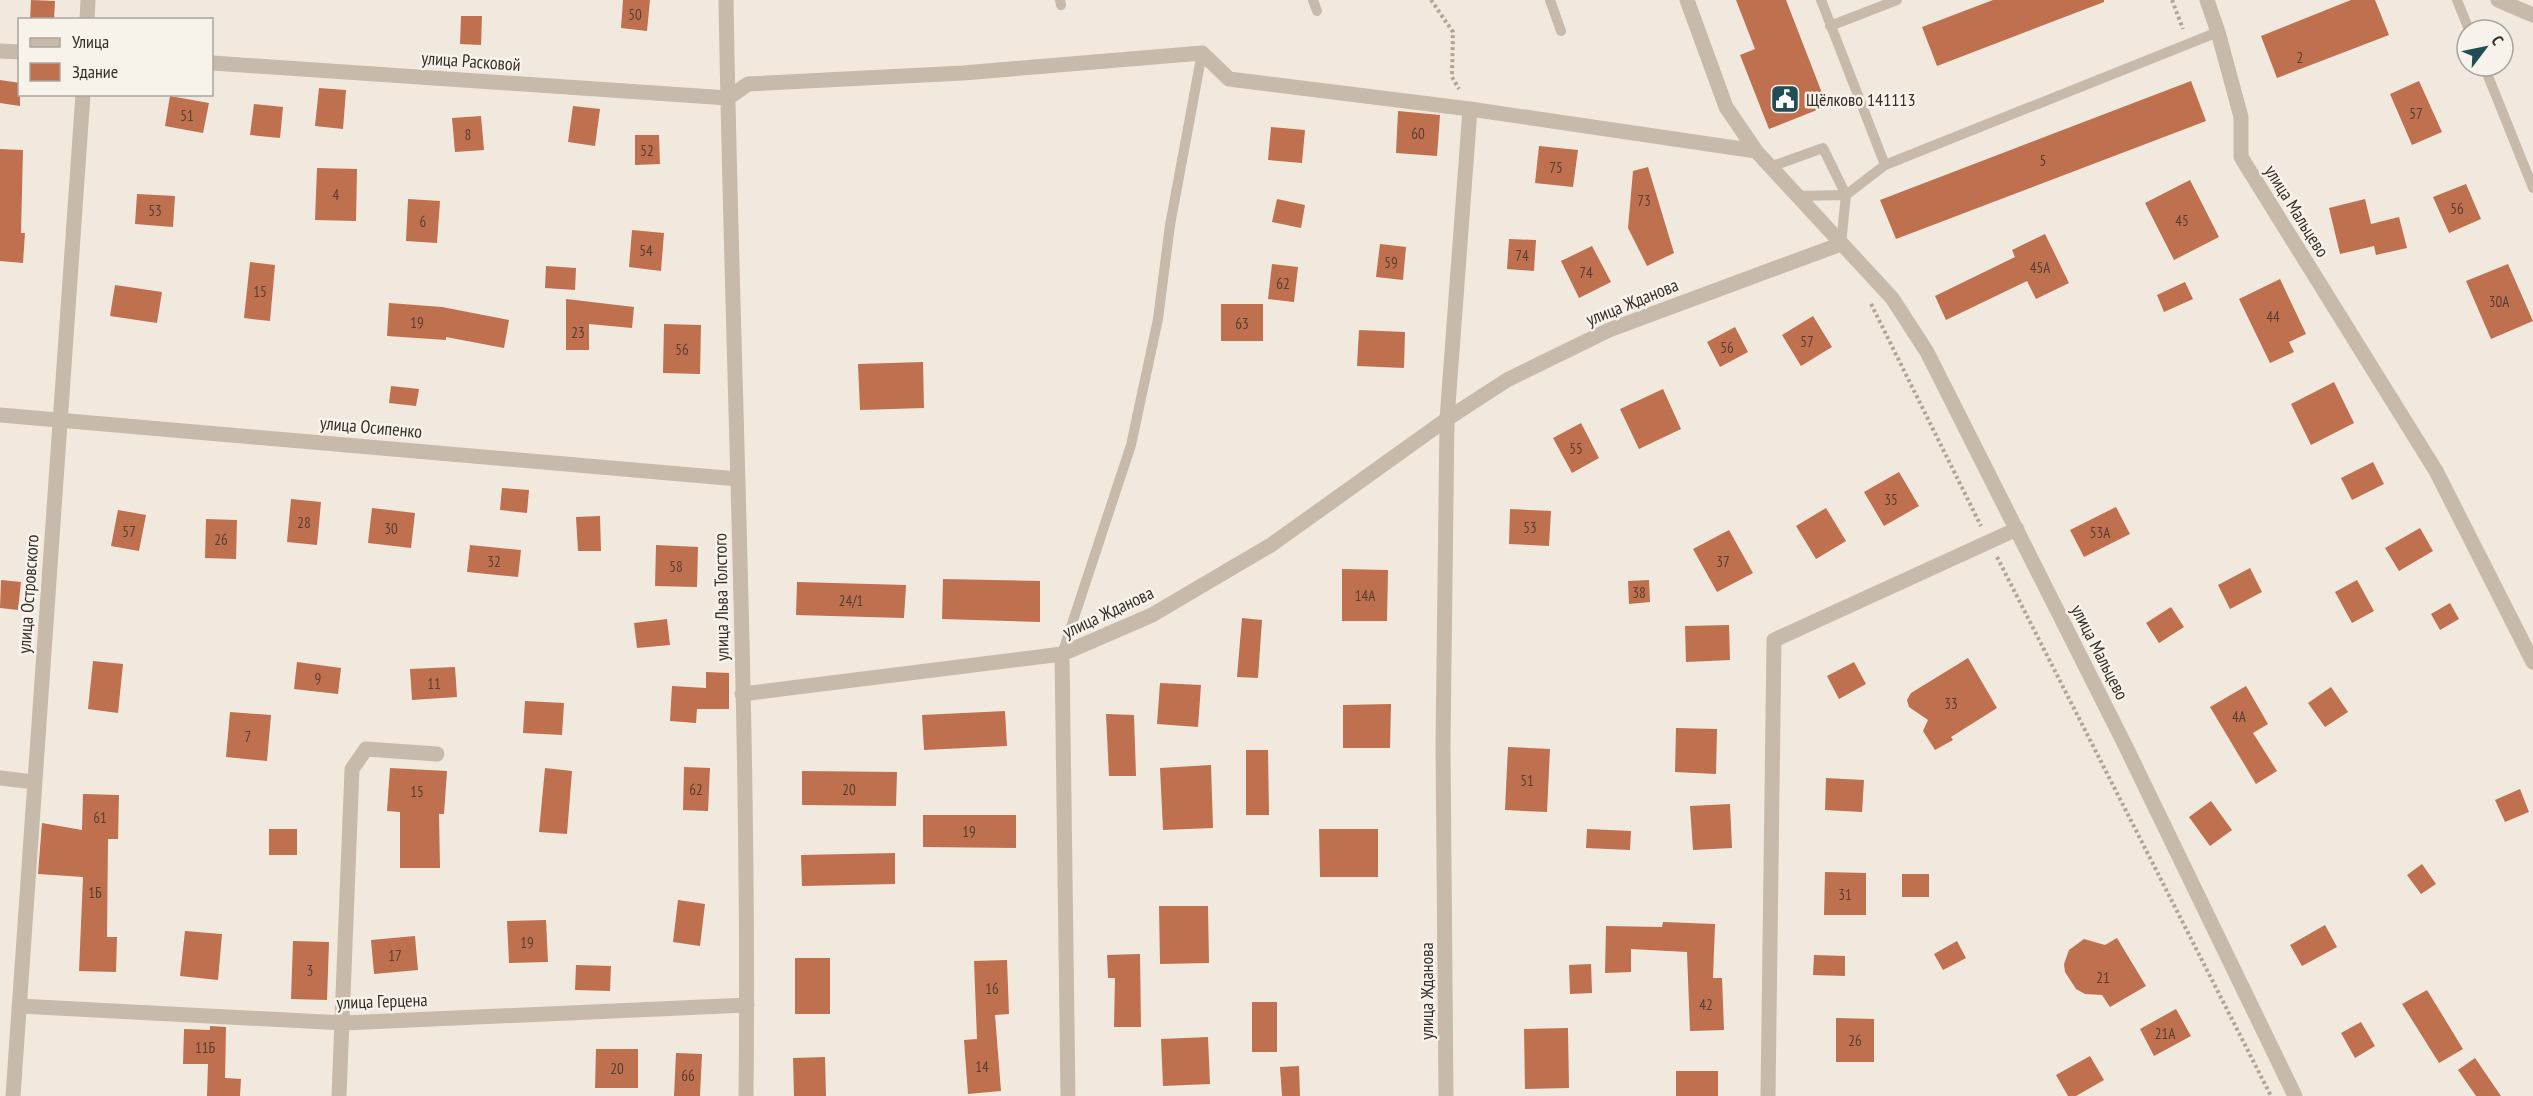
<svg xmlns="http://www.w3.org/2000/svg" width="2533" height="1096" viewBox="0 0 2533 1096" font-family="'PT Sans Narrow',sans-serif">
<rect width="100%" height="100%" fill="#f1e9dd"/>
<path fill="#be704f" d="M31 0 55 1 54 20H30Z
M623 0H650L647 31 621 28Z
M1736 0H1786L1827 106 1769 129 1740 55 1755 49Z
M1993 0H2104V2L1937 66 1922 27Z
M2351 0H2375L2389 35 2277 78 2261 36Z
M461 16H482L481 45 460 44Z
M0 80 20 83V106L0 103Z
M2191 81 2206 121 1896 239 1880 200Z
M2419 81 2442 132 2412 145 2390 94Z
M319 88 346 90 343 129 315 126Z
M170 96 209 103 203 133 165 126Z
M254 104 283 107 280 138 250 135Z
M573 106 600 109 595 146 568 142Z
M1398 111 1440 115 1437 156 1396 153Z
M481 116 484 150 455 152 452 118Z
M1271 127 1305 130 1302 163 1268 160Z
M635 135H659L660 164 635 165Z
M1539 146 1578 150 1573 187 1535 183Z
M0 149 23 150 21 233H25L23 263 0 261Z
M1648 167 1674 253 1647 266 1628 228 1633 171Z
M317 168 357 169 356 221 315 220Z
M2190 180 2219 237 2174 260 2145 203Z
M2466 184 2481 219 2449 233 2433 197Z
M137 194 175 196 173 227 135 224Z
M408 199 440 201 437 243 406 241Z
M1277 199 1305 205 1301 228 1272 222Z
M2365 199 2371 224 2399 217 2407 248 2376 255 2374 246 2340 254 2329 208Z
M632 230 664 233 661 271 629 267Z
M2045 234 2069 283 2036 299 2027 281 1946 320 1935 296 2015 257 2012 250Z
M1509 239 1536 240 1534 271 1507 269Z
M1380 244 1406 247 1403 280 1376 277Z
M1592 246 1611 282 1579 298 1561 261Z
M250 262 275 265 270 321 244 318Z
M1272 264 1298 267 1294 302 1268 299Z
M2508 264 2533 321 2491 339 2466 281Z
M546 266 576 268 575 290 545 288Z
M2280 279 2306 334 2289 342 2294 352 2270 363 2239 299Z
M2185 282 2193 299 2164 312 2157 295Z
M115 285 162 292 157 323 110 316Z
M566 299 634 307 632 328 589 324V350H566Z
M389 303 442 307 509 320 504 348 446 337V340L387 336Z
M1221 304H1263V341H1221Z
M1813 316 1832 347 1801 366 1782 335Z
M664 324 701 325 700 374 663 373Z
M1735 327 1748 352 1720 367 1707 342Z
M1359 330 1405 332 1404 368 1357 366Z
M923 362 924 408 860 410 858 364Z
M2334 382 2354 423 2311 445 2291 404Z
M391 386 419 389 416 406 389 403Z
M1663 389 1681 429 1639 449 1620 409Z
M1581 423 1599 458 1572 473 1553 438Z
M2373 462 2384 484 2352 500 2341 478Z
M1899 472 1919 506 1884 526 1864 492Z
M502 488 529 490 527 513 500 510Z
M291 499 321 502 317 545 287 542Z
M2116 507 2130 534 2084 557 2070 530Z
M372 508 415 513 411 548 368 543Z
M1826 508 1846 541 1816 559 1796 526Z
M1510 509 1551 511 1549 546 1509 544Z
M118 510 146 515 139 551 111 546Z
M600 516 601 551H578L576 517Z
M206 519 237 520 236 559 205 558Z
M2420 528 2433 551 2399 571 2385 548Z
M1729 530 1753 573 1717 592 1693 549Z
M470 545 521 550 518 577 467 572Z
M656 545 698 547 697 587 655 586Z
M2250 568 2262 592 2230 609 2218 585Z
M1342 569 1388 570 1387 621H1342Z
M943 579 1040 581V622L942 619Z
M1 580 21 582 18 610 0 608Z
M1649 580 1650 602 1629 604 1628 581Z
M2357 580 2374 611 2352 623 2335 592Z
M797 582 906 585 904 618 796 615Z
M2450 603 2459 619 2440 630 2431 614Z
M2171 607 2184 627 2159 643 2146 623Z
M1242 618 1262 620 1258 678 1237 677Z
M667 619 670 645 637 648 634 623Z
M1729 625 1730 660 1686 662 1685 626Z
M1968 658 1997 708 1951 737 1953 740 1935 750 1923 731 1928 720 1909 707 1907 700 1911 693Z
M93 661 123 664 118 713 88 709Z
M297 662 341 668 338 694 294 689Z
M1854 662 1866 684 1839 699 1827 676Z
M455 667 457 697 412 700 410 669Z
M706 672 729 673V709H697L696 723 670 721 672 686 706 688Z
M1160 683 1201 685 1198 727 1157 724Z
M2246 686 2268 724 2253 733 2277 771 2256 784 2210 707Z
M2331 687 2348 712 2325 727 2308 703Z
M525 701 564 703 562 735 523 733Z
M1391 704 1390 748H1343V705Z
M1005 711 1007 746 924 750 922 715Z
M230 712 271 715 267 761 226 757Z
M1106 714 1134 715 1136 776H1109Z
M1676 728 1717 729 1716 774 1675 772Z
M1508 747 1550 749 1547 812 1505 810Z
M1246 750H1268L1269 815H1246Z
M1211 765 1213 828 1163 830 1160 768Z
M684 767 710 768 708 811 683 810Z
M390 768 447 771 444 814H439L440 868H400V812L387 811Z
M545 768 572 771 567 834 539 832Z
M802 771 897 772 896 806 802 805Z
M1826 778 1864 780 1862 812 1825 810Z
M2520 789 2529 812 2505 822 2495 800Z
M83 794 119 795 118 839H108L107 937H117L116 972 79 971 83 877 38 874 42 823 82 830Z
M2211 801 2232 830 2210 846 2189 817Z
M1730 804 1732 848 1693 850 1690 806Z
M923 815H1016V848L923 847Z
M269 829H297V855H269Z
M1319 829H1378V877H1320Z
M1587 829 1631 831 1630 850 1586 848Z
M895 853V884L802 886 801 855Z
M2422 864 2436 884 2421 894 2407 875Z
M1825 872 1866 873V915H1824Z
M1902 874H1929V897H1902Z
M678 900 705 904 700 946 673 942Z
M1159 906H1208L1209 963 1160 964Z
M546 920 548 962 509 963 507 921Z
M1663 922 1715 924 1713 978H1722L1724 1030 1690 1031 1687 952 1631 949V972L1605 973 1606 926 1662 927Z
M2325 925 2337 947 2302 966 2290 945Z
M185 931 222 934 218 980 180 976Z
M415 936 418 970 374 974 371 940Z
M2117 938 2146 986 2110 1007 2102 995 2085 994 2076 989 2065 972 2064 964 2069 950 2084 939 2105 945Z
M293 941 329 942 327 1000 291 999Z
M1957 941 1966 958 1943 970 1934 954Z
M1140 954 1141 1027H1114L1115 978H1108L1107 955Z
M1814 955 1845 956V976L1813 975Z
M795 958H830V1014H795Z
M1007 960 1009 1014 995 1015 1001 1091 968 1094 964 1040 977 1039 974 961Z
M1591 964 1592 993 1570 994 1569 965Z
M576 965 611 966 610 991 575 990Z
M2427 990 2463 1049 2439 1063 2402 1004Z
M1252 1002H1277V1052H1252Z
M2176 1009 2191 1036 2154 1056 2140 1029Z
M1836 1018 1874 1019V1062H1836Z
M2361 1022 2375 1046 2355 1058 2341 1033Z
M210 1026 226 1027 225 1078 241 1079 240 1096H207L208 1064H183L184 1029 210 1030Z
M1568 1028 1569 1088 1525 1089 1524 1029Z
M1208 1037 1210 1084 1163 1086 1161 1039Z
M596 1049H638V1088H595Z
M676 1053 702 1054 700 1096H674Z
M2090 1056 2104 1080 2076 1096H2068L2056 1075Z
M825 1057 826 1096H794L793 1058Z
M2475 1058 2501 1096H2476L2458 1070Z
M1299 1066 1300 1096H1282L1280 1067Z
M1676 1071H1718V1096H1676Z"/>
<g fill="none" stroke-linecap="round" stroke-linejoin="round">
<path stroke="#b4a494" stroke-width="4" stroke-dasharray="3 3" stroke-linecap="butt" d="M1431 0 1453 32 1452 77 1459 89
M2172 0 2183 29
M1871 304 1981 526
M1997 557 2271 1096"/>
<path stroke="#c8baaa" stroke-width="10" d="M1060 0 1061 5
M1313 0 1317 11
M1550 0 1561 31
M1821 0 1885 165
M2457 0 2469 30
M1830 26 1897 0
M2484 66 2533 188
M1770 167 1823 148 1846 195 1841 244
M1796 196 1846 195 1885 165 2218 32
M1062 654 1131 445 1158 319 1170 225 1202 53"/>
<path stroke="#c8baaa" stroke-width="15" d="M726 0C732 365 750 731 746 1096
M1687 0 1726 107 1756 151 1892 298 1927 352 2126 747 2295 1096
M2207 0 2218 32 2241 117V157L2436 471 2533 662
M2498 0 2533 15
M87 20 88 0
M0 51 20 52
M212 63 728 98
M728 98 748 84 963 73 1202 53 1229 79 1470 109 1756 151
M0 415 738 479
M742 694 1062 654
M0 778 34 782
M19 1006 344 1023 747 1005
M13 1096 83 94
M339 1096 352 769 366 749 437 754
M1068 1096 1062 654 1152 615 1271 545 1447 419 1507 380 1609 330 1841 244
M1446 1096 1443 744 1447 419 1470 109
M1768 1096 1774 640 2017 529"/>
</g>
<defs>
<g id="civic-square" transform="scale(1.5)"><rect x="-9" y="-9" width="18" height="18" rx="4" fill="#214e55" stroke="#f8f3ea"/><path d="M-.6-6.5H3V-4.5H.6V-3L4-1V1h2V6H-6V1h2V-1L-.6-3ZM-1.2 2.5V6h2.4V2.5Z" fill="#fff"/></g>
</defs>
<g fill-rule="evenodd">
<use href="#civic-square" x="1785" y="99"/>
</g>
<g text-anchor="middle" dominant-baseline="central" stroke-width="5" stroke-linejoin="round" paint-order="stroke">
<g font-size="15" fill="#583e32">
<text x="635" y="14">50</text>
<text x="2300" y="57">2</text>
<text x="2416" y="113">57</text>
<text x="187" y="115">51</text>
<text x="1418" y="133">60</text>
<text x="468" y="134">8</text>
<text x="647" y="150">52</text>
<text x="2043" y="160">5</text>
<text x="1556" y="167">75</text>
<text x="336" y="194">4</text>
<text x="1644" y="200">73</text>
<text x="2457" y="208">56</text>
<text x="155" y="210">53</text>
<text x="2182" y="220">45</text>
<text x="423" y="221">6</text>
<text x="646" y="250">54</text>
<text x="1522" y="255">74</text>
<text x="1391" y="262">59</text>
<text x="2040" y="267">45А</text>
<text x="1586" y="272">74</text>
<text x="1283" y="283">62</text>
<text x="260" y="291">15</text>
<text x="2499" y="301">30А</text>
<text x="2273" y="316">44</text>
<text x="417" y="322">19</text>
<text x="1242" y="323">63</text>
<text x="578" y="332">23</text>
<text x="1807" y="341">57</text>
<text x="1727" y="347">56</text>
<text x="682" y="349">56</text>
<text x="1576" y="448">55</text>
<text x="1891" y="499">35</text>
<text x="304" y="522">28</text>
<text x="1530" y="527">53</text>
<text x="391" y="528">30</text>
<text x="129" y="531">57</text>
<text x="2100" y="532">53А</text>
<text x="221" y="539">26</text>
<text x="494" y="561">32</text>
<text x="1723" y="561">37</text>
<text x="676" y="566">58</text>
<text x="1639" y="592">38</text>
<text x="1365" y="595">14А</text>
<text x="851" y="600">24/1</text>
<text x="318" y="678">9</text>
<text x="434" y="683">11</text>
<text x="1951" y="703">33</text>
<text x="2239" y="716">4А</text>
<text x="248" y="736">7</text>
<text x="1527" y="780">51</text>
<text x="696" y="789">62</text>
<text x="849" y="789">20</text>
<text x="417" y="791">15</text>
<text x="100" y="817">61</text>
<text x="969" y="831">19</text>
<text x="95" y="892">1Б</text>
<text x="1845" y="894">31</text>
<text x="527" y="942">19</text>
<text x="395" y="955">17</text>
<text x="310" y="970">3</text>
<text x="2103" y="977">21</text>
<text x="992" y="988">16</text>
<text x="1706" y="1004">42</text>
<text x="2165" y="1033">21А</text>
<text x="1855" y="1040">26</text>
<text x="205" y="1047">11Б</text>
<text x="982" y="1066">14</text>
<text x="617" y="1068">20</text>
<text x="688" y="1075">66</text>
</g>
<g font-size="18" fill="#362e29" stroke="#f8f3ea">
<text transform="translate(471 61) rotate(4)">улица Расковой</text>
<text transform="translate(2297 211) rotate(58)">улица Мальцево</text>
<text transform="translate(1632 302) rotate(-22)">улица Жданова</text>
<text transform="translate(371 427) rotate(5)">улица Осипенко</text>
<text transform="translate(28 594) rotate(-86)">улица Островского</text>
<text transform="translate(721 597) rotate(-91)">улица Льва Толстого</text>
<text transform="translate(1108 612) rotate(-25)">улица Жданова</text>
<text transform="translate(2100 652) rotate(63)">улица Мальцево</text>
<text transform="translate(1426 991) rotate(-90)">улица Жданова</text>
<text transform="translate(382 1001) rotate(-2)">улица Герцена</text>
</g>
<g font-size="18" fill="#362e29" stroke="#f8f3ea" text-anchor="start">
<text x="1806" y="99">Щёлково 141113</text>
</g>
</g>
<rect x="18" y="18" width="195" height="78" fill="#f8f3ea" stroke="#aaa49d" stroke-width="1.5"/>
<rect x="30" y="38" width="30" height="9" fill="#c8baaa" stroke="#aaa49d" stroke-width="1.5"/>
<text x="72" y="48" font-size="18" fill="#362e29">Улица</text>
<rect x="30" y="63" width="30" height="18" fill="#be704f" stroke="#aaa49d" stroke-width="1.5"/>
<text x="72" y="78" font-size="18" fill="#362e29">Здание</text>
<g transform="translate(2485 48) rotate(58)"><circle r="28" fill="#f8f3ea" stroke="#aaa49d" stroke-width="1.5"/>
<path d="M0-4.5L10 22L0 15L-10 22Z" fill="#214e55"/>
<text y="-9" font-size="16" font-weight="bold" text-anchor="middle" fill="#362e29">С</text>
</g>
</svg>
